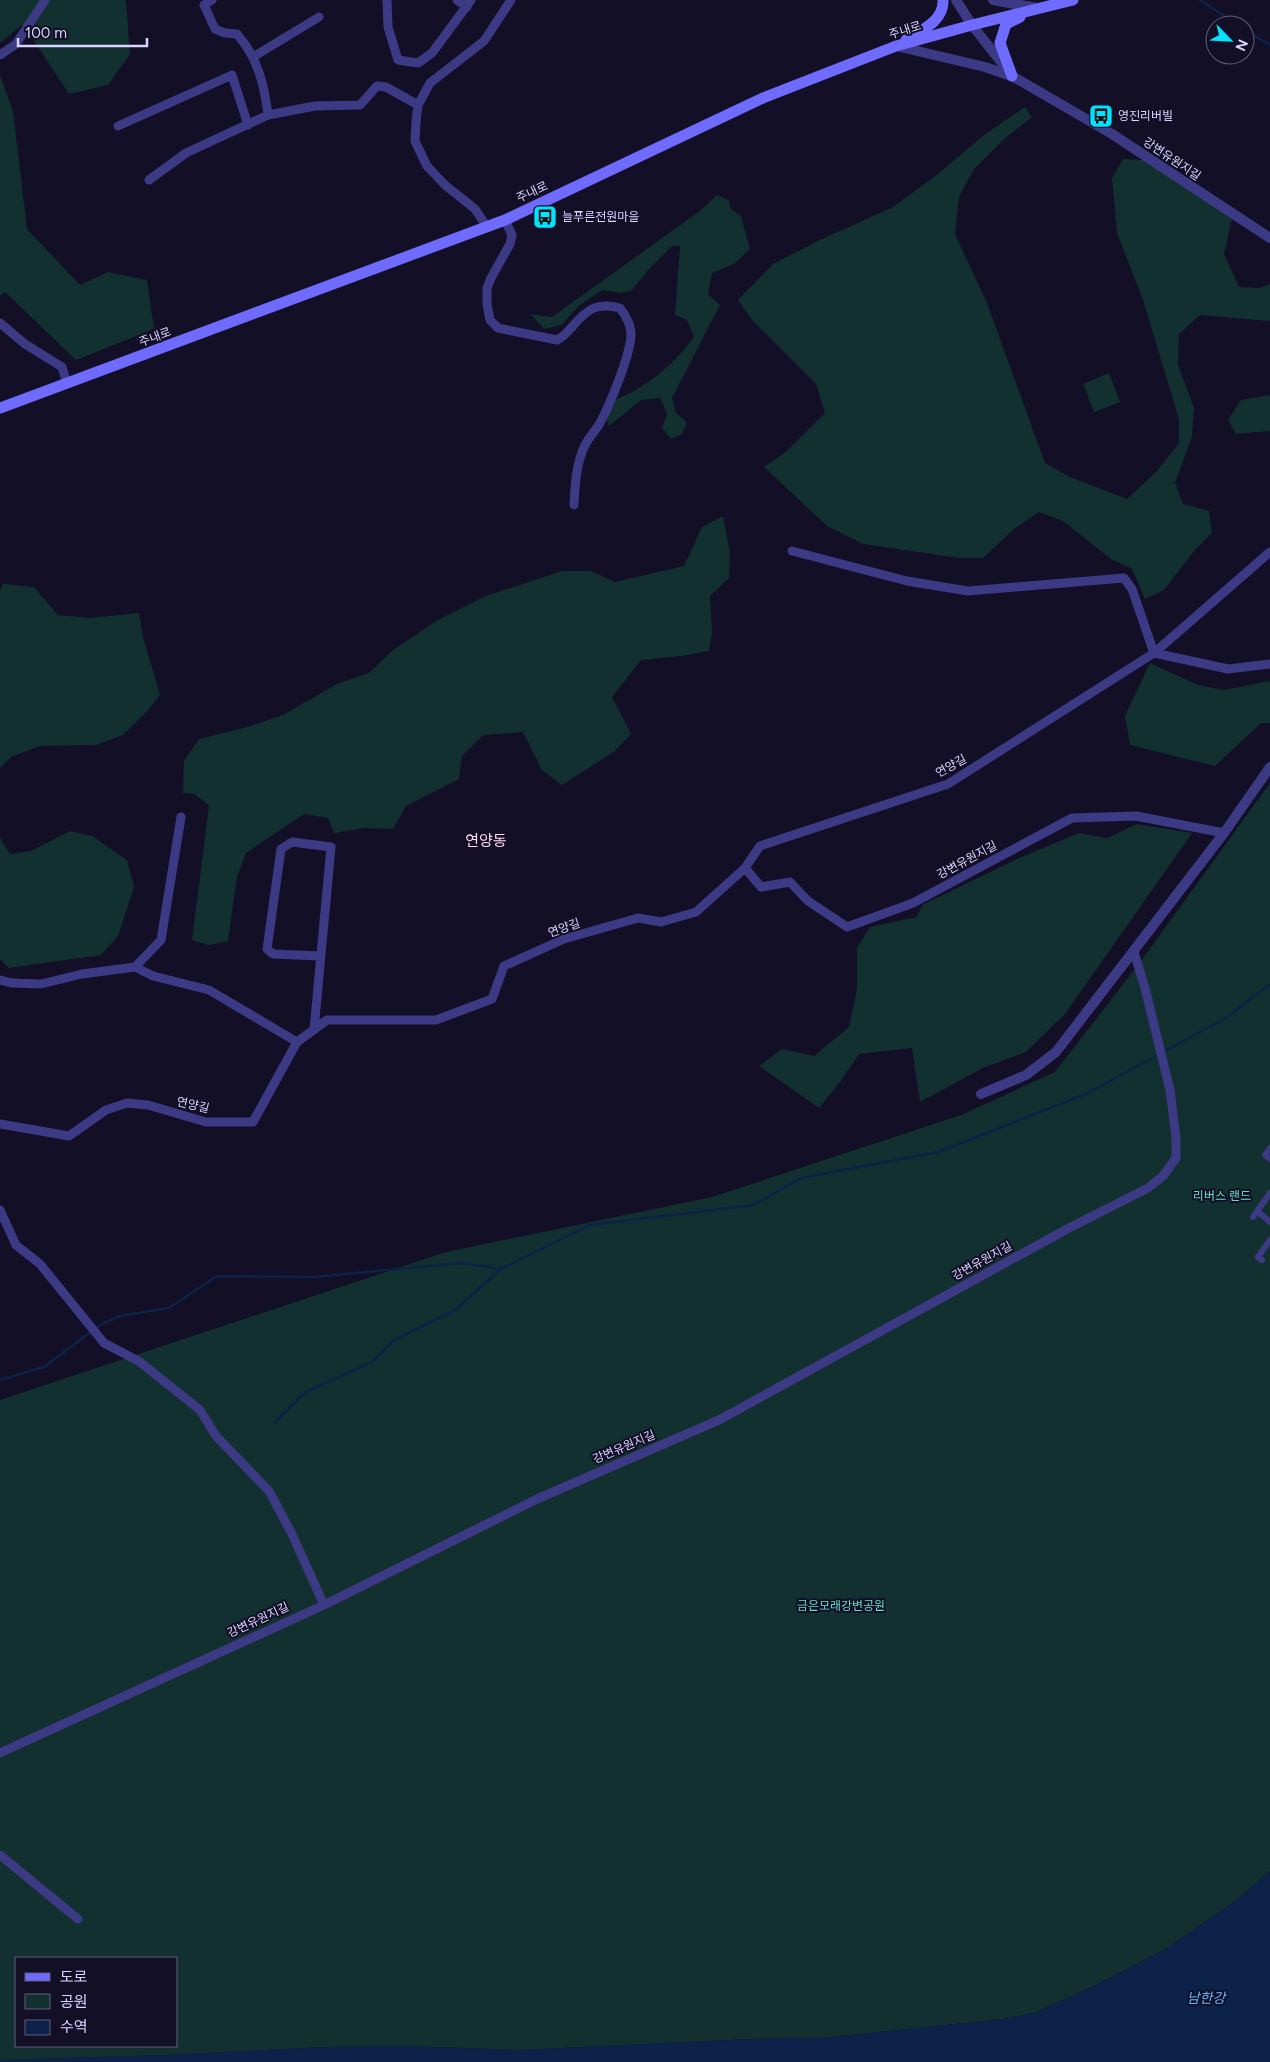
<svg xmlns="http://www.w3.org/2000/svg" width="1270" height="2062" viewBox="0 0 1270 2062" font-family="Figtree,'Noto Sans KR',sans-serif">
<rect width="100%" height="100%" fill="#130f26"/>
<path fill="#12302f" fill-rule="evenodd" d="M0 0H126L130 54 108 85 69 94 23 24 0 43Z
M0 75 13 111 27 229 80 285 108 272 147 280 154 329 76 360 5 292 0 296Z
M1025 107 1032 117 1003 140 974 169 959 197 955 234 987 303 1045 463 1070 477 1127 499 1157 471 1179 443V419L1143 300 1117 233 1112 178 1123 159 1144 160 1232 218 1224 254 1239 287 1259 288 1270 284V321L1200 315 1179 334 1178 365 1194 408 1192 436 1175 483 1183 504 1209 511 1212 533 1194 551 1164 590 1145 599 1132 569 1111 559 1063 521 1039 512 1014 529 983 558H959L863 544 827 526 764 467 787 451 825 413 816 384 752 320 738 300 773 264 820 240 893 207 938 174 984 135Z
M717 195 729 200 730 208 741 216 750 249 734 264 712 273 708 294 720 305 672 398 676 413 687 422 682 434 671 439 662 428 667 414 660 398 641 400 609 426 606 418 615 400C646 388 675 363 694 337L687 320 675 315 680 246H672L649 269 631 291 621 293 602 290 580 305 561 325 544 329 530 314 552 317 701 210Z
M1109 373 1120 402 1094 412 1083 384Z
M1270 395V431L1236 434 1228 420 1241 400Z
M723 516 730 553 729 578 710 596 712 633 709 651 681 656 641 660 612 697 631 734 615 751 562 785 542 770 523 732 483 735 462 756 459 779 406 806 393 829 364 828 334 833 328 818 304 814 246 853 237 877 228 941 209 945 192 940 209 805 194 794 183 793 184 761 199 739 251 726 283 715 337 684 369 673 393 650 436 621 486 596 562 571H591L615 582 684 566 702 527Z
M3 584 34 587 58 615 89 618 139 613 143 637 160 695 147 711 123 735 96 745 40 746 11 757 0 768V591Z
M1150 663 1198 685 1224 690 1270 681V723H1261L1215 766 1130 745 1125 716Z
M1270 783V1871L1234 1902 1164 1950 1094 1986 1034 2013 1003 2019 822 2038 750 2039 520 2050 404 2046 326 2047 167 2055 0 2060V1400L446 1252 712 1197 961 1115 1055 1072 1138 965ZM16 1958H176V2046H16Z
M1137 824 1192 833 1065 1014 1026 1052 983 1068 920 1102 912 1048 859 1054 840 1082 819 1108 759 1066 782 1049 814 1056 849 1027 857 989V948L870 927 917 917 922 905 1019 858 1079 833 1107 838Z
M70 831 92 836 127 860 134 887 118 936 101 955 9 968 0 959V838L10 854 31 851Z"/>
<path fill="#0c2248" d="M1270 1871V2062H0V2060L167 2055 326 2047 404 2046 520 2050 750 2039 822 2038 1003 2019 1034 2013 1094 1986 1164 1950 1234 1902Z"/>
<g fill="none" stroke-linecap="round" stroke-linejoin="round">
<path stroke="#0c2248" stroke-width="2.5" d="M1200 0 1238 25
M1245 30 1270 45
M1163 1052 1226 1018 1270 984
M0 1380 44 1367 100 1325 120 1316 169 1308 217 1276 314 1277 462 1263 501 1269
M275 1422 304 1393 372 1362 394 1340 454 1311 501 1269 590 1225 754 1205 801 1178 938 1152 1088 1093 1158 1055"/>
<path stroke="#3d3a85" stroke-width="6" d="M1270 1148 1265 1155 1270 1159
M1257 1211 1270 1222
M1253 1217 1270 1193
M1262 1260 1258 1257 1270 1240"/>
<path stroke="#3d3a85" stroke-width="9" d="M212 0 204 5 215 29 225 33 237 34C258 58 264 84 268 115
M387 0 388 27 398 60 418 63 432 53 471 0
M457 0 467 7
M0 55 16 44 45 0
M253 57 319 17
M118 126 232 75 248 125
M149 180 186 153 268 115 315 106 360 105 377 86 386 87 418 105
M505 220 512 235 510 244 491 278 487 288V304L490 320 498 328 557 340C564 337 567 332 572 327 587 309 597 302 620 308 626 316 630 323 631 332 632 352 610 404 600 423 596 430 589 437 585 445 576 464 575 484 574 505
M487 227 475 209 445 185 427 166 415 141 416 122 418 105 430 83 484 41 511 0
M0 323 25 344 62 367 67 383
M792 551 907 581 968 591 1124 578 1132 589 1154 653 1228 669 1270 664
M745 868 761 887 790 882 808 901 847 927 913 903 1072 818 1136 816 1224 833
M135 967 161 940 181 817
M0 980 12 983 41 984 82 974 135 967 153 976 209 990 297 1042
M314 1030 331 847 292 842 281 849 267 949 273 954 321 956
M0 1124 69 1136 106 1110 127 1103 148 1105 206 1122H253L297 1042 327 1020H436L492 999 504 966 564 939 638 918 661 922 696 912 745 868 760 846 948 784 1154 653 1270 552
M0 1210 16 1245 40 1264 104 1343 140 1362 200 1410 216 1436 269 1491 291 1532 324 1605
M0 1753 324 1605 537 1499 719 1420 1069 1228 1148 1188 1163 1176 1176 1158V1138L1170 1090 1145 988 1134 952
M0 1855 78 1919"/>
<path stroke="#3d3a85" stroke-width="10" d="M956 0 972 25 1012 76 1112 134 1270 238
M993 0 1037 8
M896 46 985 67 1011 76
M981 1094 1026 1075 1056 1052 1224 833 1270 767"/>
<path stroke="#6f6bff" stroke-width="11" d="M906 40C922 30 944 21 943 0
M1012 76 1000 43 1006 24 1020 17
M0 408 505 220 763 98 896 46 972 25 1073 0"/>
</g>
<defs>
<g id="bus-square" transform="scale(1.25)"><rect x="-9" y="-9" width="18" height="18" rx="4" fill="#00e5ff" stroke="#130f26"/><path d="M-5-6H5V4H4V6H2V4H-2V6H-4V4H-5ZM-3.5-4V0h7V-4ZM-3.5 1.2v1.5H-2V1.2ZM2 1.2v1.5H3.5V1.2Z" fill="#111"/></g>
</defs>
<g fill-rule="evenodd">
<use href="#bus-square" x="1101" y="116"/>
<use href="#bus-square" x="545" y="217"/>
</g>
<g text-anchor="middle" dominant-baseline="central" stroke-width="4" stroke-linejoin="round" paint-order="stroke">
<g font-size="12" fill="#d9d4ff" stroke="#130f26">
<text transform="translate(905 30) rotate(-17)">주내로</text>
<text transform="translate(1172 159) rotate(34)">강변유원지길</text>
<text transform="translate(532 192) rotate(-25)">주내로</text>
<text transform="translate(155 337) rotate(-20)">주내로</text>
<text transform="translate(951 766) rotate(-29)">연양길</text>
<text transform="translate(967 860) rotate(-28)">강변유원지길</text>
<text transform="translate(564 928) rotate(-19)">연양길</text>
<text transform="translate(193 1105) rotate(13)">연양길</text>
<text transform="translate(982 1261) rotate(-29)">강변유원지길</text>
<text transform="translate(624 1447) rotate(-23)">강변유원지길</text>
<text transform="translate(258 1620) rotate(-25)">강변유원지길</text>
</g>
<g font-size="12" fill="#d9d4ff" stroke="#130f26" text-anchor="start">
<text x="1118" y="116">영진리버빌</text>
<text x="562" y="217">늘푸른전원마을</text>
</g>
<g font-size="12" fill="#5fe0c0" stroke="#130f26">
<text x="1222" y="1196">리버스 랜드</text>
<text x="841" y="1606">금은모래강변공원</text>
</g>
<g font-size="14" font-style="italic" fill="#62b6ff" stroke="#130f26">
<text x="1206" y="1998">남한강</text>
</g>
<g font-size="15" fill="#ffd6f0" stroke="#130f26">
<text x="486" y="841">연양동</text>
</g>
</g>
<rect x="15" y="1957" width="162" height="90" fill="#130f26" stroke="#625e7d"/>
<rect x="25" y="1973" width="25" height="8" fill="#6f6bff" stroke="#625e7d"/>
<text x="60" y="1982" font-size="15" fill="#d9d4ff">도로</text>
<rect x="25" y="1994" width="25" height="15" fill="#12302f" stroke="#625e7d"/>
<text x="60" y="2007" font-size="15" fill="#d9d4ff">공원</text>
<rect x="25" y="2020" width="25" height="15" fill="#0c2248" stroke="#625e7d"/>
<text x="60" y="2032" font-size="15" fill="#d9d4ff">수역</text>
<g transform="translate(1230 40) rotate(114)"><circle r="24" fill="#130f26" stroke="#625e7d"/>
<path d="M0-4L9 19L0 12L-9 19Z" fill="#00e5ff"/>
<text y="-8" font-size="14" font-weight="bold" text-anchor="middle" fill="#d9d4ff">N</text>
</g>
<path d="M18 38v8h129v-8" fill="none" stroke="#d9d4ff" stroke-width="2.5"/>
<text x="25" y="38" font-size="15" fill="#d9d4ff" stroke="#130f26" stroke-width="4" paint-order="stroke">100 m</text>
</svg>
